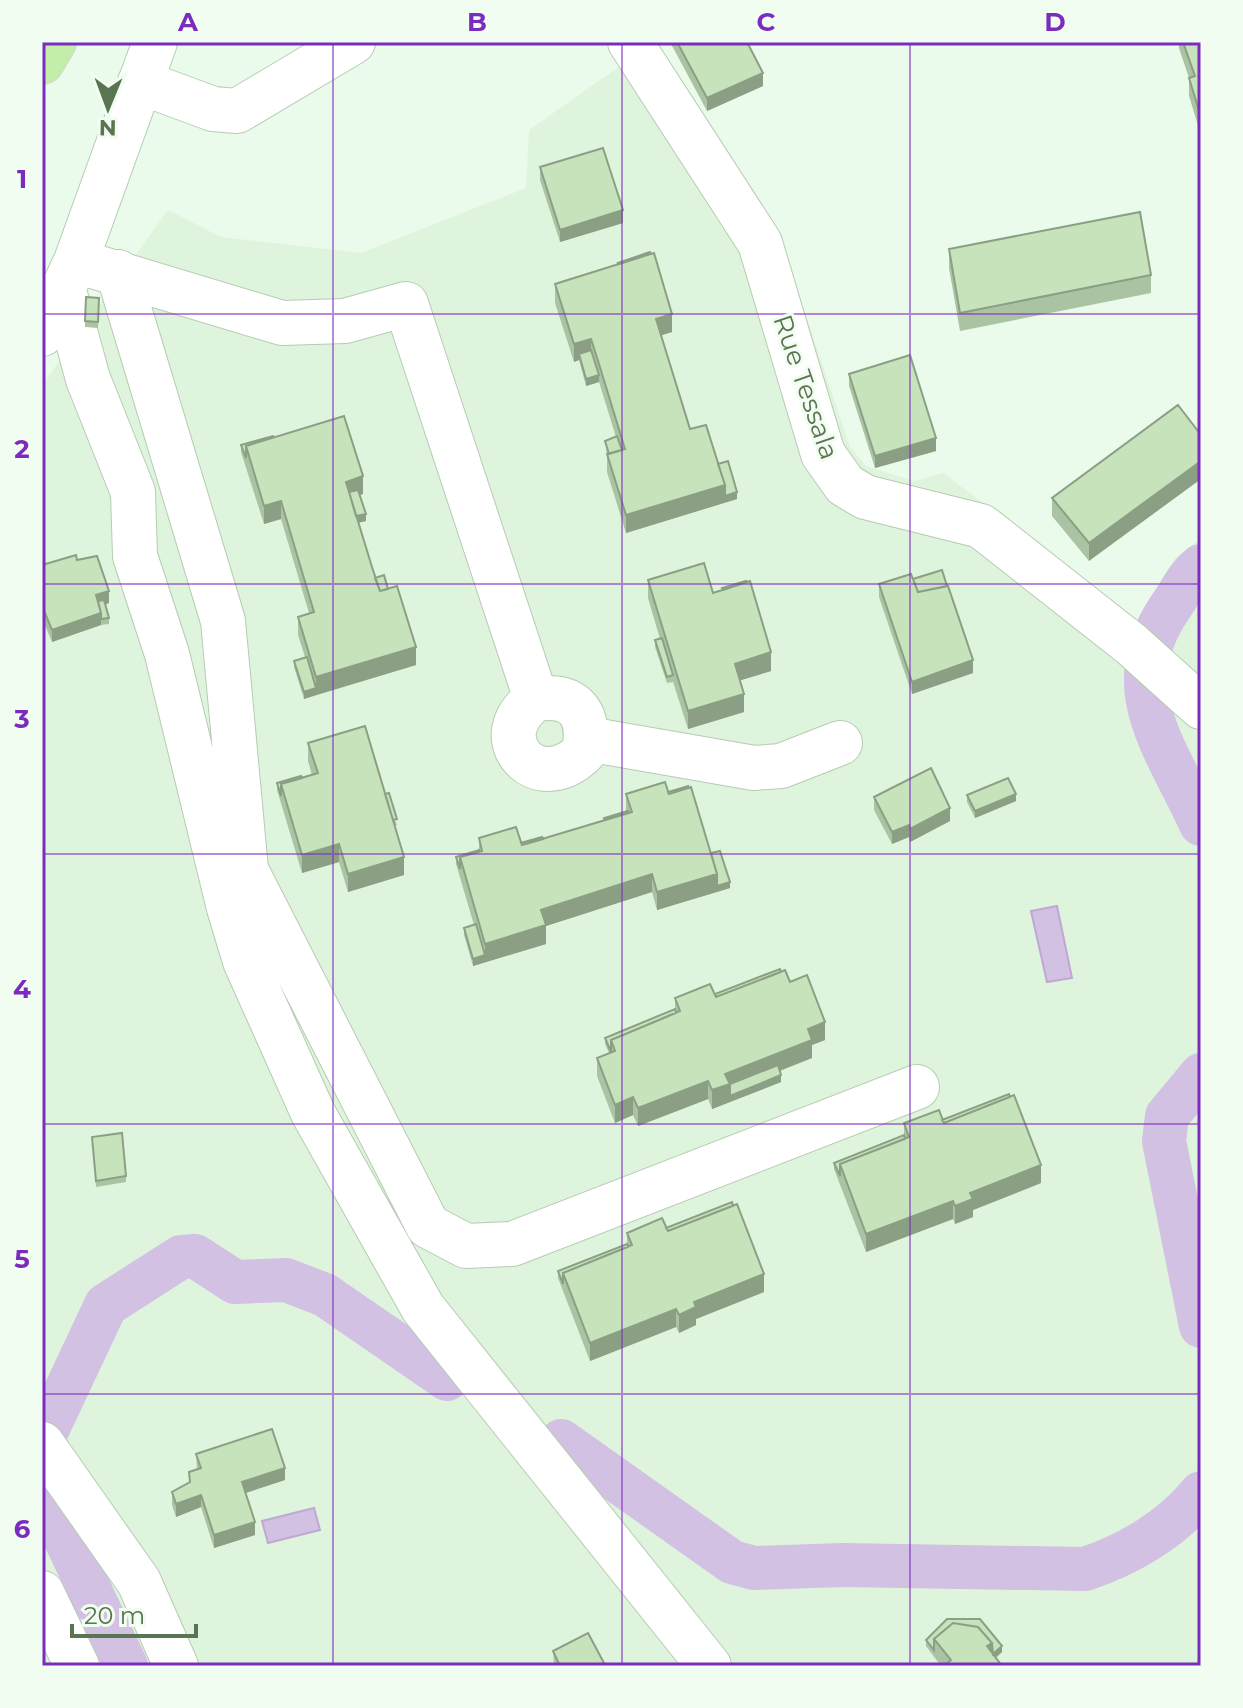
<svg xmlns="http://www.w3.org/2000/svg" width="1243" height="1708" viewBox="0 0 1243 1708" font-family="Montserrat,sans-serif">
<rect width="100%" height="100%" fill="#ebfbeb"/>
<path fill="#dff4dd" d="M654 42 778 232 850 447 866 466 914 481 944 473 1136 623 1174 559 1201 538V1666H42V385L168 210 221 237 361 253 526 188 529 130Z"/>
<path fill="#d2c1e3" stroke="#bfa8d3" stroke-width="2" d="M1057 906 1072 978 1047 982 1031 911Z
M314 1508 320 1530 268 1543 262 1521Z"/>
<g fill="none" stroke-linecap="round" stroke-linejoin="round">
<path stroke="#d2c1e3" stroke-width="44" d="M1201 566C1188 576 1180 593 1171 606 1114 688 1167 748 1201 824
M1201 1075 1167 1116 1164 1141 1201 1326
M42 1441 106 1305 181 1257 195 1256 235 1282 286 1280 325 1295 447 1379
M561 1441 732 1562 754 1568 843 1565 1085 1569C1128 1555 1172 1529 1201 1493
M42 1490 126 1666"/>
<g stroke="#b6ccb2" stroke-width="46">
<path id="minor" d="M630 42 760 243 823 454 845 485 865 497 981 526 1131 644 1201 707
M140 82 213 109 237 111 353 42
M76 261 282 323 345 321 406 304 536 699C482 737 537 799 584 752 591 714 576 693 536 699
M118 272 223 621 246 870 428 1226 466 1246 512 1244 917 1087
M63 287 88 379 133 492 135 556 167 654 229 908 245 961 313 1113 423 1308 709 1666
M42 334 76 261 155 42
M587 739 754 768 781 766 840 743
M42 1444 139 1582 176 1666
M42 1593 77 1666"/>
</g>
<g stroke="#d1d8ce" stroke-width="46">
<path id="highway" d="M42 62 54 42"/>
</g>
<use href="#minor" stroke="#fff" stroke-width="44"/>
<use href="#highway" stroke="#c2eea9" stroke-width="44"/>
</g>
<path fill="#aac3a2" d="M670 42H747L763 86 707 111Z
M1179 42H1201V135L1189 96V78L1179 48Z
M540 167 623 223 560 242 540 180Z
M949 249 1151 275V293L960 331 949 268Z
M555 284 672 332 661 335 690 429 718 464 737 499 626 533 607 472V454L605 441 616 437 599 382 586 386 579 360 574 362 555 303Z
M86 297 99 298 98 328 85 327Z
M849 374 936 451 875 468 849 386Z
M1178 405 1089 561 1052 516V498Z
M274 437 363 494 360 495 366 521 358 522 375 578 416 665 304 699 294 667V661L305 657 298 635V617L309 613 281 519 264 524 241 452V445Z
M77 560 109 603 105 605 109 618V624L101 625 52 642 42 618V565Z
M913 579 973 673 912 694 879 597V584Z
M648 580 713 593 771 671 740 680 744 712 688 729 673 682 667 683 655 647V640L660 639 648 598Z
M308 743 385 794 397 825 395 826 404 875 348 892 339 862 302 873 277 790V783L312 775 308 761Z
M668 792 711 853 730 888 657 910 652 892 546 926V944L473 966 464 935V928L474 925 456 864V857L479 850V838L521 843 543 839 604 820 626 811V794Z
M967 795 1016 801 975 818 967 802Z
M874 797 950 821 910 842 909 837 892 844 874 810Z
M781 972 790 982 825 1040 812 1045V1058L780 1071 781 1082 712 1109 708 1099 638 1126 633 1115 615 1123 597 1076V1058L609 1053 605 1044V1038L675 1009V998L715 994Z
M942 1120 1041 1183 973 1210V1217L955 1224 953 1219 866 1252 834 1169V1163L904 1135V1123Z
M92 1137 126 1176V1182L96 1187Z
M666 1228 764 1292 696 1319V1325L679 1333 676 1327 590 1361 558 1278V1271L627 1244V1233Z
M196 1454 285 1480 246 1493 255 1535 214 1548 201 1507 176 1517 172 1505V1492L189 1483V1472L197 1469Z
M947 1619 1002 1652 996 1658 1002 1666H941L926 1646V1640Z
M553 1651 604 1663 609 1666H554Z"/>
<path fill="#8b9f84" d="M763 73V86L707 111V98Z
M623 210V223L560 242V230Z
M672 314V332L656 337V319Z
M591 339V357L579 354V360L574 362V344Z
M599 375V382L586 386V379Z
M936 438V451L875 468V456Z
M1201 461V479L1089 561V543Z
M363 476V494L348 499 346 482Z
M725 485 737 492V499L626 533V515Z
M281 501V519L264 524V506Z
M366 514V521L353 524V517Z
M109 591V603L98 607 96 595Z
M101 613V625L52 642V630Z
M416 647V665L316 695V677Z
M771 652V671L735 682V664Z
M973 660V673L912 694V682Z
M316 688V695L304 699V692Z
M744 694V712L688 729V711Z
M1016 794V801L975 818V811Z
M950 808V821L910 842V829Z
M909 825V837L892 844V832Z
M339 844V862L302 873V855Z
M404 857V875L348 892V874Z
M652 874V892L546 926V944L473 966V959L485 955V944L541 910Z
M717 874 730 882V888L657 910V892Z
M825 1022V1040L812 1045V1058L730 1090 781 1075V1082L712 1109V1090L725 1074 808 1029Z
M708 1081V1099L638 1126V1108Z
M633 1097V1115L615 1123V1105Z
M1041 1165V1183L973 1210V1217L955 1224V1206L970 1193Z
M953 1201V1219L866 1252V1234Z
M764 1274V1292L696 1319V1325L679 1333V1315L694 1302Z
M676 1309V1327L590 1361V1343Z
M285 1468V1480L242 1494V1482Z
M201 1495V1507L176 1517V1504Z
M255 1522V1535L214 1548V1535Z
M992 1643 1002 1646V1652L987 1664V1646Z"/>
<path fill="#c6e3bc" stroke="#8b9f84" stroke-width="2" d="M677 42H747L763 73 707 98Z
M1183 42H1201V117L1189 78 1195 76Z
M603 148 623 210 560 230 540 167Z
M1140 212 1151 275 960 313 949 249Z
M650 252 651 254 619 264 618 263Z
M654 253 672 314 656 319 690 429 706 425 725 485 626 515 607 454 625 449 599 364 591 339 574 344 555 284Z
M86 297 99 298 98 322 85 321Z
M591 350 599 375 586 379 579 354Z
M910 355 936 438 875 456 849 374Z
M1178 405 1201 435V461L1089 543 1052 498Z
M344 416 363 476 346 482 372 567 380 591 397 586 416 647 316 677 298 617 314 612 281 501 264 506 246 446Z
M273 436 274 437 246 446V458L241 445Z
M617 436 622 450 609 454 605 441Z
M728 461 737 492 725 496V485L718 464Z
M358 490 366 514 356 516 349 492Z
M76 555 77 560 97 556 109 591 96 595 101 613 52 630 42 606V565Z
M704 563 713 593 750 581 771 652 735 664 744 694 688 711 648 580Z
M942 570 947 586 918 592 913 579Z
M911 574 918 592 948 586 973 660 912 682 879 584Z
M384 575 388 589 380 591 375 578Z
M746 581 747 582 723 590 722 588Z
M104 600 109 618 101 619V613L98 601Z
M662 638 673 675 667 677 655 640Z
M307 657 316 688 304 692 294 661Z
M365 726 404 857 348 874 339 844 302 855 281 784 318 773 308 743Z
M931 768 950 808 910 829 909 825 892 832 874 797Z
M301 776 302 778 281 784V796L277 783Z
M1008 778 1016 794 975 811 967 795Z
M665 782 669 794 691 787 717 874 657 892 652 874 541 910 546 925 485 944 460 857 482 851 479 838 516 827 522 845 632 812 626 794Z
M688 786V788L669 794 668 792Z
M389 793 397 819 393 820 385 794Z
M628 811 629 812 605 820 604 818Z
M542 837 543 839 522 845 521 843Z
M479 850V852L460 857V869L456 857Z
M720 851 730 882 717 886V874L711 853Z
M476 924 485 955 473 959 464 928Z
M780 969 781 972 716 997 715 994Z
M785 970 790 982 807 975 825 1022 808 1029 812 1040 725 1074 730 1084 712 1090 708 1081 638 1108 633 1097 615 1105 597 1058 615 1051 611 1040 680 1011 675 998 710 984 716 997Z
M675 1009 676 1013 611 1040V1052L605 1038Z
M778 1065 781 1075 730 1096V1084Z
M1009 1094 1010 1097 944 1123 942 1120Z
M1014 1095 1041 1165 970 1193 973 1199 955 1206 953 1201 866 1234 840 1164 909 1137 904 1123 939 1110 944 1123Z
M122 1133 126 1176 96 1181 92 1137Z
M904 1135 905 1139 840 1164V1176L834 1163Z
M732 1202 733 1206 668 1231 666 1228Z
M737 1204 764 1274 694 1302 696 1307 679 1315 676 1309 590 1343 563 1273 632 1245 627 1233 662 1218 668 1231Z
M627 1244 628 1247 563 1273V1284L558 1271Z
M272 1429 285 1468 242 1482 255 1522 214 1535 201 1495 176 1504 172 1492 190 1482 189 1472 201 1468 196 1454Z
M947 1619H980L1002 1646 993 1654 992 1643 978 1627 953 1623 934 1639V1650L926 1640Z
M953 1623 978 1627 992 1643 987 1646 1002 1666H943L951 1660 934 1639Z
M588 1633 604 1663 609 1666H560L553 1651Z"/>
<path fill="none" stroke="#7b2cbf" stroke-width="2" stroke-opacity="0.55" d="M333 42V1666M622 42V1666M910 42V1666M42 314H1201M42 584H1201M42 854H1201M42 1124H1201M42 1394H1201"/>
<g text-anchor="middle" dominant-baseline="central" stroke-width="6" stroke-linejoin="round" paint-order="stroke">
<g font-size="26" fill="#5a7350" stroke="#f2fdf1">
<text transform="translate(806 387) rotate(71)">Rue Tessala</text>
</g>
</g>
<rect width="1243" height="1708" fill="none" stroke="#f2fdf1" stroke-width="88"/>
<g transform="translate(108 108) rotate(181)" stroke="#f2fdf1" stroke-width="6" paint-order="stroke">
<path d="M0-6L14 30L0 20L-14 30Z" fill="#5a7350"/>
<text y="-12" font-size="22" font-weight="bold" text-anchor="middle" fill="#5a7350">N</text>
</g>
<path d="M72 1624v12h124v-12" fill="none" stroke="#5a7350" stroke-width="4"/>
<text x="84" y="1624" font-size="24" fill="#5a7350" stroke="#f2fdf1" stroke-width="6" paint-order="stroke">20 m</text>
<rect x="44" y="44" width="1155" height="1620" fill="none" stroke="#7b2cbf" stroke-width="3"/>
<g font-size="26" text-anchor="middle" font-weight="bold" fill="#7b2cbf">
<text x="188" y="31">A</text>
<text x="477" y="31">B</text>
<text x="766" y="31">C</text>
<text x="1055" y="31">D</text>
<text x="22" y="188">1</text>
<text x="22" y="458">2</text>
<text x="22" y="728">3</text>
<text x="22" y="998">4</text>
<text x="22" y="1268">5</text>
<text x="22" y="1538">6</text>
</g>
</svg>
